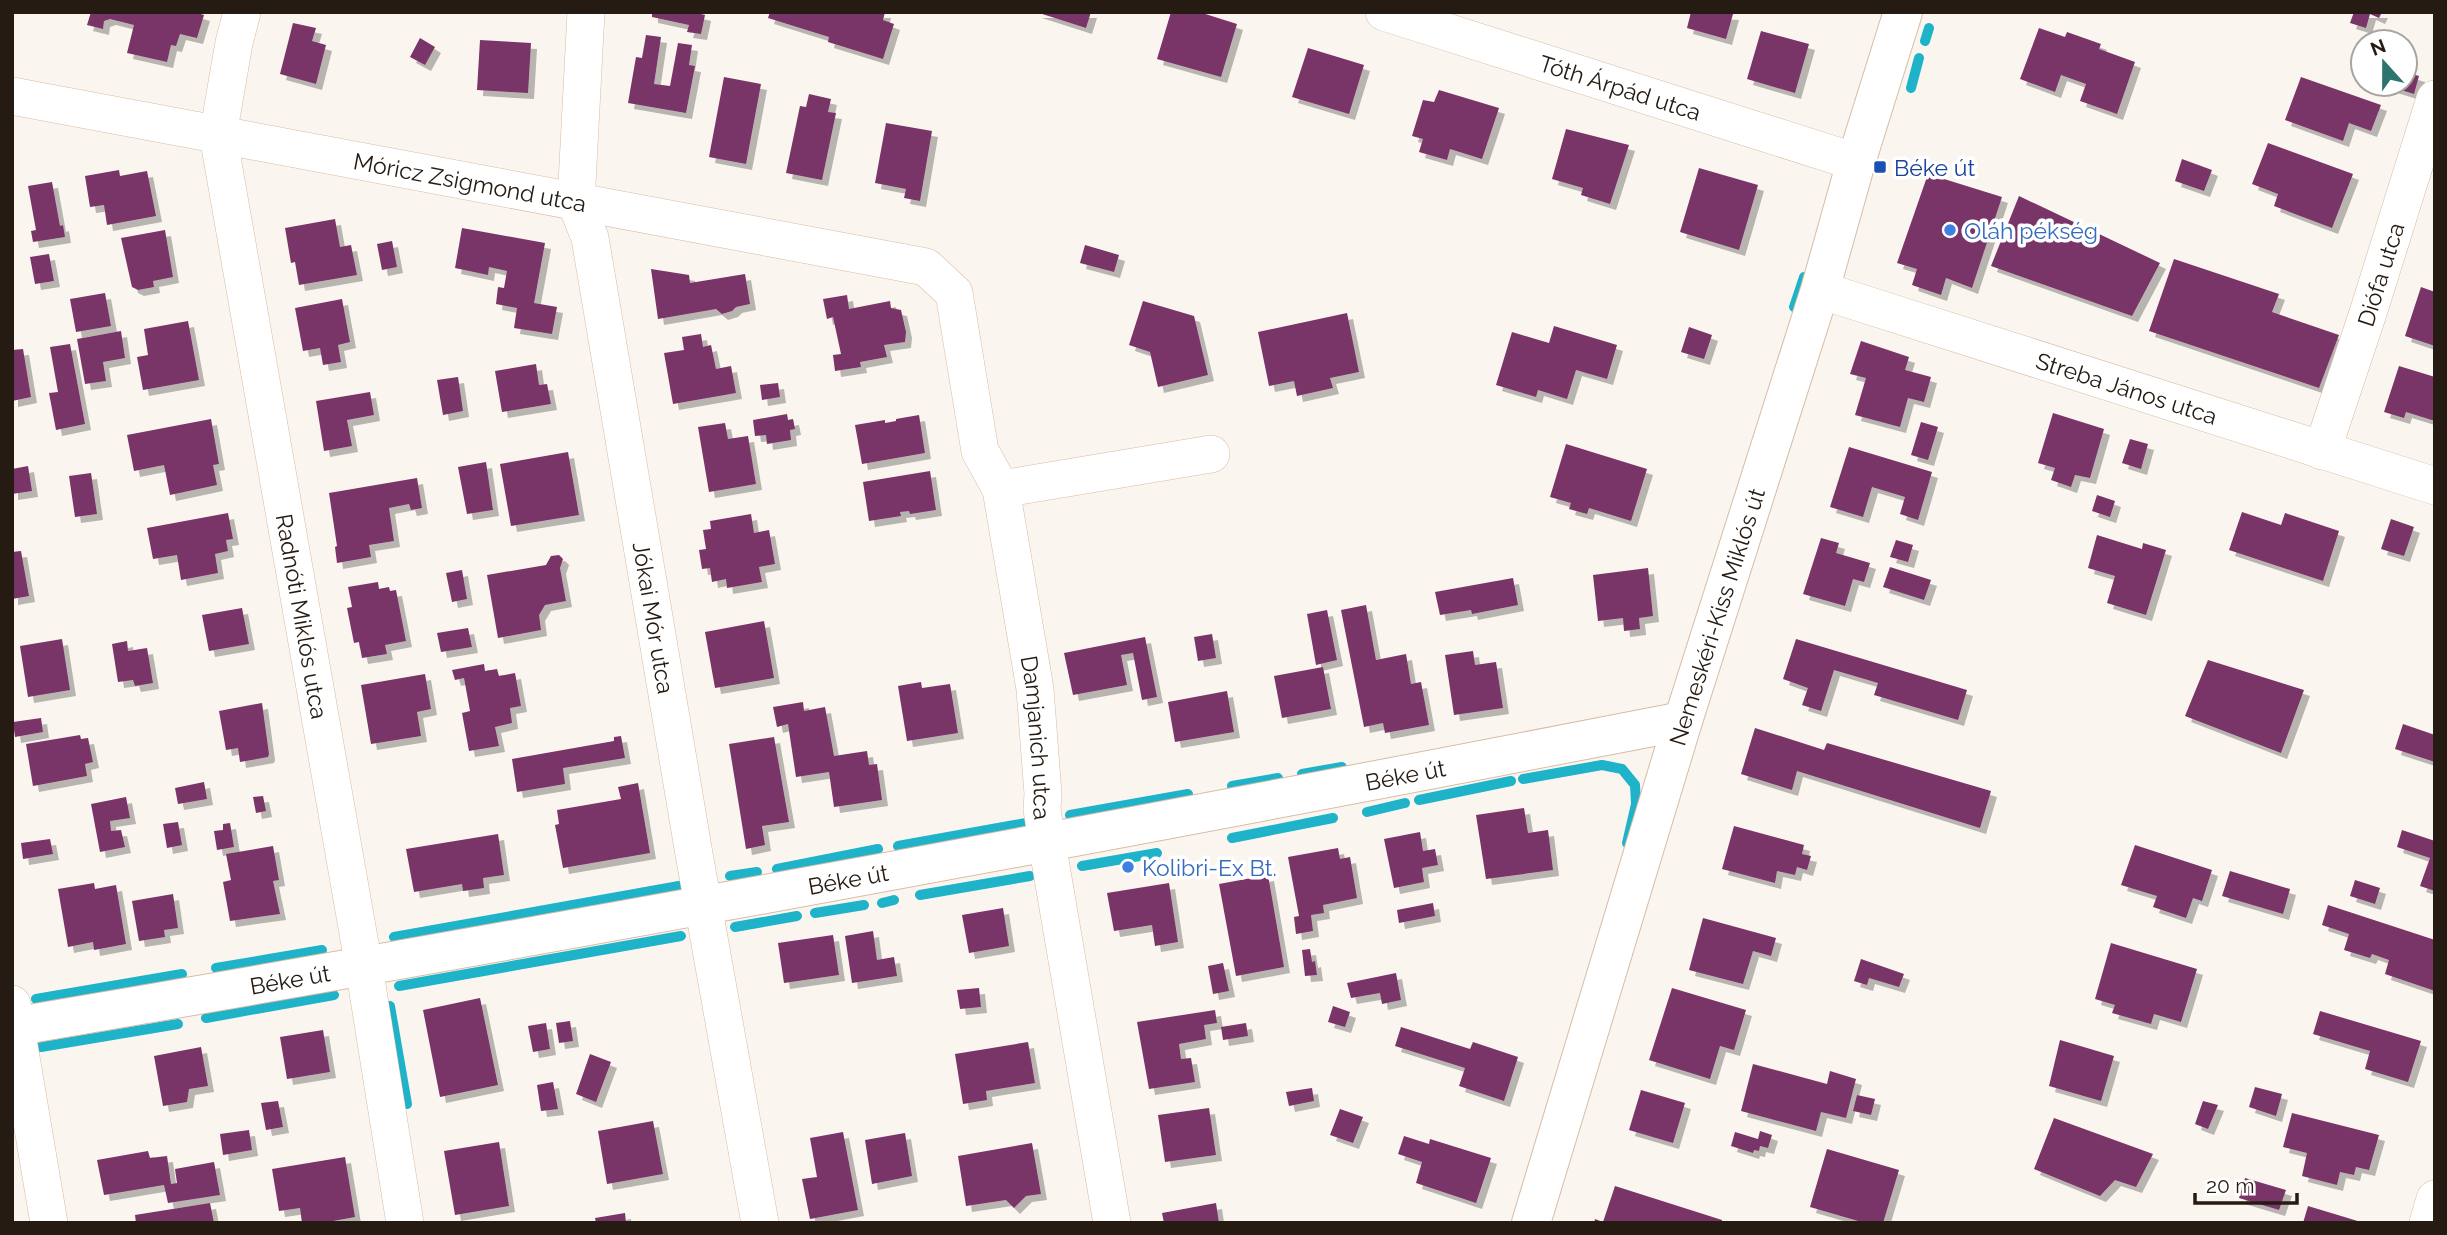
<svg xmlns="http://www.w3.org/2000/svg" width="2447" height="1235" viewBox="0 0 2447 1235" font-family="Raleway,sans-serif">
<defs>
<filter id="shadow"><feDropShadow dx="6" dy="6" stdDeviation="0" flood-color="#0004"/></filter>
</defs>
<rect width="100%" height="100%" fill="#fbf5f0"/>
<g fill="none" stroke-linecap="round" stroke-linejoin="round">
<path stroke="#1eb3c8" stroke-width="10" d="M1925 41 1929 28
M1911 88 1919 58
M1794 307 1804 277
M1302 774 1342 767
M1523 779 1602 765 1622 769 1635 785 1636 804 1627 843
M1232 786 1278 778
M1419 800 1511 781
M1367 812 1405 803
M1070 815 1188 794
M1232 838 1333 818
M898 846 1026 823
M1082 866 1157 853
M777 869 878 849
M730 876 757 872
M920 895 1030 876
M882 903 894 900
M815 913 864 905
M735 927 797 916
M394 937 679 886
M216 968 322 950
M399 986 681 936
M36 999 182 974
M390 1006 407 1104
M206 1018 334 995
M41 1047 178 1024"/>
</g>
<path fill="#7a3467" filter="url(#shadow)" d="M91 12H194L204 15 197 38 180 34 176 46 171 45 167 62 127 53 134 25 110 19 104 21 103 29 87 25Z
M652 12H693L705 15 701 34 687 32 689 25 652 17Z
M770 12H885L883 20 894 24 883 59 828 42 829 37 768 18Z
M1036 12H1091L1086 28Z
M1171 12H1199L1237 24 1221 77 1157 59Z
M1691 12 1733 14 1726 39 1687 28Z
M2354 12H2382L2379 18 2370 14 2366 28 2350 23Z
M293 23 316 28 312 41 326 45 316 84 280 74Z
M2039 28 2065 37 2067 32 2101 44 2099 49 2135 62 2117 114 2080 101 2086 84 2061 75 2055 92 2020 79Z
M1761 31 1809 44 1795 93 1747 79Z
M646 35 661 37 654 84 670 86 678 43 692 45 689 65 695 66 686 113 628 103 636 57 642 58Z
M420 38 435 47 425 65 410 57Z
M480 40 531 43 528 93 477 90Z
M1308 48 1364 65 1349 114 1292 97Z
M2405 72 2419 76 2414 94 2385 85 2405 84Z
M724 77 761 84 746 164 709 157Z
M2301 77 2381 105 2371 131 2349 123 2343 141 2285 120Z
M1439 90 1499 108 1482 159 1450 149 1447 160 1419 152 1423 139 1412 136 1423 100 1434 102Z
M809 94 831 99 828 112 836 113 822 180 786 173 800 106 806 107Z
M886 123 932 131 920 201 904 198 906 189 875 183Z
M1566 129 1629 145 1610 204 1581 195 1583 188 1552 179Z
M2268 143 2353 174 2332 228 2274 206 2278 194 2252 184Z
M2182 159 2212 170 2204 191 2175 181Z
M1699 168 1758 185 1739 250 1680 232Z
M119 170 120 176 147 171 156 216 107 225 104 205 90 207 85 176Z
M1928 174 2002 197 1972 288 1946 278 1941 295 1912 285 1917 269 1897 263Z
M52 182 60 226 63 225 65 237 33 242 31 231 36 230 28 186Z
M2019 196 2160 263 2132 316 1991 266Z
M335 219 340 247 351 245 357 275 299 285 295 262 291 263 285 228Z
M462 228 545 243 534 303 557 307 552 334 514 328 517 308 496 304 498 287 504 288 507 271 489 267 488 275 455 268Z
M165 230 173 277 153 281 154 287 138 290 132 287 121 238Z
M392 241 397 267 382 270 377 244Z
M1085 245 1119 255 1114 272 1080 263Z
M49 254 54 281 35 284 30 257Z
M2174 259 2279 294 2272 312 2339 335 2319 388 2149 331Z
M651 269 689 275 690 283 745 274 750 304 736 307 732 311 722 314 716 309 658 319Z
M2421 287 2435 292V346L2405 336Z
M105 293 111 326 76 332 70 299Z
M847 295 849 309 890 301 891 308 901 310 906 332 905 342 884 345 887 357 860 362 861 367 835 371 833 355 841 354 833 317 827 319 823 299Z
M342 299 350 342 338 345 341 362 323 365 320 348 303 351 295 308Z
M1143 301 1194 316 1208 375 1158 387 1150 352 1129 345Z
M1347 313 1359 372 1330 378 1333 388 1297 396 1294 381 1269 386 1258 332Z
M188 321 199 380 143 390 137 357 148 355 144 329Z
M1554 326 1617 345 1607 379 1576 370 1567 399 1538 390 1536 397 1496 385 1512 332 1549 343Z
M1689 327 1712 335 1704 359 1681 352Z
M121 331 125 358 103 362 106 381 85 384 77 339Z
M701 334 703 347 711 345 716 369 731 366 736 393 673 404 664 353 684 350 682 337Z
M1861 341 1909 357 1905 370 1931 377 1924 402 1908 398 1900 427 1855 415 1866 378 1850 374Z
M70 344 85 424 56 430 49 393 58 392 50 347Z
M23 349 31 397 12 401V350Z
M536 364 539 385 547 384 551 404 502 412 495 371Z
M2399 366 2435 377V421L2406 412 2404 418 2384 412Z
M458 377 463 411 443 415 437 380Z
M778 383 780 397 762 400 760 385Z
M370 392 374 415 347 420 352 446 324 451 316 401Z
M2053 413 2104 429 2090 478 2075 475 2071 487 2051 480 2055 468 2038 463Z
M787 414 788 420 793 419 795 429 790 430 791 440 767 444 766 435 755 436 753 420Z
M919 415 925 453 862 464 855 425 885 420V423L896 421V419Z
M211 419 219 464 213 465 217 485 170 495 164 465 134 471 127 435Z
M1921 422 1938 427 1928 460 1911 455Z
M725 423 728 439 748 436 756 484 709 492 698 427Z
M2130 439 2148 444 2141 469 2122 463Z
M1566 444 1647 469 1631 521 1589 508 1587 514 1569 509 1571 503 1550 497Z
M1849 447 1932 472 1918 520 1900 514 1905 497 1872 487 1863 517 1830 507Z
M568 452 579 515 511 526 500 464Z
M486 462 493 510 467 514 458 467Z
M28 466 32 491 12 494V469Z
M930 471 936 510 910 514 909 511 900 512 901 516 869 521 863 482Z
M91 473 97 514 75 517 69 476Z
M417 478 422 508 411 510 409 504 389 508 394 541 369 545 371 557 337 563 335 547 337 546 329 493Z
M2097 495 2115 501 2110 517 2092 511Z
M2242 512 2281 525 2285 513 2339 531 2323 581 2229 550Z
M228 513 233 539 226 540 228 551 215 554 218 573 181 580 177 555 153 559 147 528Z
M751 514 754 533 769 530 775 564 759 567 762 582 727 588 726 579 712 582 710 568 702 569 699 550 706 549 703 530 711 529 710 521Z
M2391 519 2414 527 2404 556 2381 549Z
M2097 535 2142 549 2143 543 2166 550 2146 615 2107 603 2115 576 2088 568Z
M1821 538 1839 543 1836 553 1870 563 1864 582 1853 579 1845 606 1803 594Z
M1896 540 1913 545 1908 562 1890 557Z
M21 551 29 596 12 599V552Z
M559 555 563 559 560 568 566 601 545 605 539 615 541 630 498 638 487 575 546 565 551 556Z
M1890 567 1931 580 1924 600 1883 587Z
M1648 568 1653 616 1639 618 1640 629 1624 631 1623 618 1598 621 1593 575Z
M462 570 467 599 452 602 446 573Z
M1513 578 1518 605 1472 614 1471 610 1440 615 1435 592Z
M378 582 379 589 389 587 390 591 396 590 406 641 385 645 387 654 362 658 359 642 354 643 347 608 352 607 348 587Z
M1366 605 1376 660 1406 654 1411 684 1421 682 1429 725 1385 733 1383 723 1364 727 1341 610Z
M242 608 249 644 209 651 202 615Z
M1327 610 1337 660 1316 665 1307 614Z
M764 621 774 678 715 688 705 632Z
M468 628 472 647 441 652 437 633Z
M1212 634 1216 658 1198 661 1194 637Z
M1145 637 1157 697 1142 700 1133 653 1121 655 1127 685 1073 695 1064 653Z
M62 639 70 690 28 697 20 646Z
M1796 639 1967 690 1958 720 1874 695 1878 683 1834 670 1821 711 1802 705 1808 688 1783 679Z
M127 641 128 651 147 648 153 683 135 686 133 680 118 682 112 644Z
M1473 651 1475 665 1496 662 1503 708 1454 715 1445 655Z
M2208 660 2304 690 2281 753 2185 716Z
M484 664 485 671 497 669 499 676 515 673 521 706 510 708 512 723 495 727 499 746 469 751 462 713 470 711 464 678 455 680 452 670Z
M1323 667 1331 709 1282 718 1274 676Z
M425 674 431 709 417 712 421 736 371 744 361 685Z
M921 682 922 688 950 684 958 733 907 741 898 686Z
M1227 691 1234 732 1175 742 1168 702Z
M803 702 804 711 825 707 834 756 867 751 869 765 877 764 882 800 834 807 829 772 796 777 788 724 777 727 773 707Z
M262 703 269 754 268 757 240 762 238 748 226 750 219 711Z
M41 718 43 732 15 737 13 722Z
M2403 724 2435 735V762L2395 749Z
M1755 728 1824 750 1827 743 1991 791 1980 828 1797 771 1792 790 1741 774Z
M80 735 81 739 88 738 93 762 85 764 87 776 33 786 26 744Z
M621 736 625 758 563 768 565 784 517 792 512 759 614 741V737Z
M774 737 789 822 762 826 765 845 746 849 729 744Z
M204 782 207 799 178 804 175 788Z
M638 783 650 853 563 868 555 825 559 824 557 810 621 799 618 787Z
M263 796 266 811 256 813 253 797Z
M126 797 130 818 110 821 111 831 121 830 125 847 100 852 91 804Z
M1524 808 1528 833 1548 830 1553 870 1486 879 1476 815Z
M178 822 182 845 167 848 163 824Z
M230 823 234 847 217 850 214 831 223 830V824Z
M1734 826 1804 845 1802 854 1811 856 1807 870 1797 867 1795 875 1777 871 1775 883 1722 869Z
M2402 830 2435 841V891L2420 886 2430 858 2397 847Z
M1420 832 1423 851 1435 849 1438 865 1422 868 1424 882 1394 888 1384 839Z
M498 834 504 875 483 878 484 888 463 891 462 884 414 892 406 849Z
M50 839 53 854 23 859 21 843Z
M2135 845 2212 870 2202 901 2193 898 2186 918 2153 907 2157 896 2121 885Z
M273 846 279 880 273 881 280 914 230 921 223 882 231 880 226 854Z
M1338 848 1340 859 1350 857 1357 898 1323 905 1324 913 1311 915 1313 931 1296 934 1294 917 1299 916 1288 857Z
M2230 871 2290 889 2283 914 2222 896Z
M1268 875 1284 967 1236 976 1219 884Z
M2355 880 2380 888 2375 904 2350 896Z
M94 883 95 889 116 885 126 944 94 950 93 942 68 947 58 889Z
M1169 883 1178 942 1155 946 1152 925 1114 931 1107 893Z
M173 894 178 928 164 930 165 937 139 941 132 901Z
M1433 903 1435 916 1399 923 1397 910Z
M2328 905 2435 940V991L2385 974 2389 960 2372 954 2370 958 2344 950 2349 934 2322 925Z
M1003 908 1009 946 969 953 962 915Z
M1703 918 1776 938 1771 956 1753 951 1743 984 1689 970Z
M873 931 877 960 894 957 897 976 852 983 845 936Z
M833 935 839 975 784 983 778 943Z
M2111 943 2197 969 2181 1022 2154 1014 2151 1024 2112 1013 2115 1005 2095 999Z
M1310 949 1312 962 1315 961 1317 975 1305 976 1302 950Z
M1861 959 1904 974 1899 987 1869 978 1867 985 1854 981Z
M1223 963 1229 991 1213 994 1208 966Z
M1396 973 1401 1000 1382 1004 1380 993 1351 998 1347 983Z
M979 988 981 1007 960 1009 957 990Z
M1672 988 1746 1010 1734 1050 1720 1046 1710 1079 1649 1060Z
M480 998 498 1085 440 1097 423 1010Z
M1333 1006 1350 1012 1345 1027 1328 1022Z
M1215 1010 1217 1023 1204 1025 1206 1039 1179 1044 1181 1059 1191 1058 1195 1082 1149 1089 1137 1022Z
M2320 1011 2421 1041 2408 1082 2365 1069 2370 1051 2313 1034Z
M570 1021 573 1041 559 1043 556 1023Z
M546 1023 550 1049 533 1052 528 1026Z
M1246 1023 1248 1036 1223 1040 1221 1027Z
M1401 1027 1470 1049 1473 1042 1518 1057 1504 1101 1459 1086 1465 1068 1395 1046Z
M323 1030 330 1072 287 1079 280 1037Z
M2060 1040 2114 1056 2101 1101 2049 1086Z
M1028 1042 1035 1083 986 1091 987 1100 963 1104 955 1054Z
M201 1047 208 1086 189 1089 187 1102 163 1106 154 1056Z
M590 1054 611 1062 596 1102 576 1094Z
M1753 1064 1827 1084 1830 1071 1856 1079 1846 1118 1821 1112 1816 1131 1741 1111Z
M553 1082 558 1109 541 1111 537 1085Z
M2255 1087 2282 1094 2276 1116 2249 1107Z
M1312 1088 1314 1101 1289 1106 1286 1092Z
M1641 1090 1685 1103 1673 1143 1629 1130Z
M1857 1095 1875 1099 1871 1115 1853 1111Z
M278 1101 283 1127 266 1130 261 1103Z
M2203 1101 2218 1105 2208 1129 2195 1124Z
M1209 1108 1216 1155 1165 1162 1158 1115Z
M1340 1109 1363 1117 1353 1143 1330 1135Z
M2292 1113 2379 1135 2369 1170 2356 1167 2354 1175 2340 1172 2337 1185 2302 1176 2307 1153 2283 1147Z
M2054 1118 2153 1154 2136 1187 2115 1180 2100 1196 2034 1169Z
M653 1121 663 1174 607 1184 598 1131Z
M249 1130 252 1150 223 1155 220 1134Z
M1760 1131 1772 1135 1768 1148 1760 1146 1759 1151 1754 1150 1753 1153 1731 1146 1735 1132 1758 1139Z
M843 1132 858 1210 810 1219 802 1179 817 1177 810 1138Z
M905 1133 912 1176 872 1184 865 1140Z
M1404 1136 1429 1144 1430 1139 1491 1158 1476 1203 1416 1183 1422 1162 1398 1154Z
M499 1142 509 1206 455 1215 444 1151Z
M1032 1143 1041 1194 1026 1196 1014 1208 1006 1200 966 1206 958 1156Z
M1827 1149 1899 1170 1883 1223H1865L1810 1207Z
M148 1151 150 1158 167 1156 171 1184 177 1183 175 1169 214 1162 220 1195 168 1203 164 1185 104 1195 97 1160Z
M345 1157 355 1217 322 1223H302L300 1208 279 1211 272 1169Z
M2245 1178 2286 1190 2279 1210 2239 1198Z
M1615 1186 1722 1220V1223H1594L1595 1219 1603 1222Z
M210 1203 214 1223H136L135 1215Z
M1216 1203 1219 1223H1164L1162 1213Z
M2308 1206 2361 1222V1223H2303Z
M625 1213 626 1223H596L595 1218Z"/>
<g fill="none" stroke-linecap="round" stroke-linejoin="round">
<g stroke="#d8bba5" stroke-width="38">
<g id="street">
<path id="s1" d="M242 12 234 43 218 135 364 967 405 1223"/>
<path id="s2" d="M586 12 576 203 590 238 694 854 760 1223"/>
<path id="s3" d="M1384 12 1856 162"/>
<path id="s4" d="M12 96 926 267 954 293 980 451 1001 489 1035 689 1043 794 1042 809 1047 843 1112 1223"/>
<path id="s5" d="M1820 290 2435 486"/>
<path id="s6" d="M2322 451 2368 313 2435 99"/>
<path d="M1001 489 1211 454"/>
<path d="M12 1004 49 1223"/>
<path d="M2428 1223 2435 1199"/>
</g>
</g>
<g stroke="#d8bba5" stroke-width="40">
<g id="secondary">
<path id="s7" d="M12 1027C570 932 1127 829 1683 721"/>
<path id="s8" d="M1531 1223 1683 721 1820 290 1856 162 1903 12"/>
</g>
</g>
<use href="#street" stroke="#fff" stroke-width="37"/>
<use href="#secondary" stroke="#fff" stroke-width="38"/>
</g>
<rect fill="#1a4fb4" stroke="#fff" stroke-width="2.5" x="1873" y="160" width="14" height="14" rx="3.5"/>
<g fill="#3f7fe0" stroke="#fff" stroke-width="2.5">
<circle cx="1950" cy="230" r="7"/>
<circle cx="1128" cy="867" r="7"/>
</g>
<g text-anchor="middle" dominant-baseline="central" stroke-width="7" stroke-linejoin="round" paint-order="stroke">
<g font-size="23" fill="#251b12" stroke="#fff">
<text stroke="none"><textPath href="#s3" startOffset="248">Tóth Árpád utca</textPath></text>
<text stroke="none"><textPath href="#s4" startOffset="466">Móricz Zsigmond utca</textPath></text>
<text stroke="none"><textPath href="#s6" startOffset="186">Diófa utca</textPath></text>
<text stroke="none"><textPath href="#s5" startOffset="322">Streba János utca</textPath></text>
<text stroke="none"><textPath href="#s1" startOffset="614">Radnóti Miklós utca</textPath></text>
<text stroke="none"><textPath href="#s8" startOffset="634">Nemeskéri-Kiss Miklós út</textPath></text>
<text stroke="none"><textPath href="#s2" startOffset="614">Jókai Mór utca</textPath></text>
<text stroke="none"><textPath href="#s4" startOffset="1423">Damjanich utca</textPath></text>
<text stroke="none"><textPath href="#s7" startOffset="1416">Béke út</textPath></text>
<text stroke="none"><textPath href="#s7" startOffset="849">Béke út</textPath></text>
<text stroke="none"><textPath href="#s7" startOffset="282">Béke út</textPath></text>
</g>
<g font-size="23" fill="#164399" stroke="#fff" text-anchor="start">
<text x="1894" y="167">Béke út</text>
</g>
<g font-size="23" fill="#366cbe" stroke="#fff" text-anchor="start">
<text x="1964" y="230">Oláh pékség</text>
<text x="1142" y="867">Kolibri-Ex Bt.</text>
</g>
</g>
<rect width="2447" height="1235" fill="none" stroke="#251b12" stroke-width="28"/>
<g transform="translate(2384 63) rotate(339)"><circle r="33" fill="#ffffff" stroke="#a8a4a0" stroke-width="2"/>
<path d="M0-5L12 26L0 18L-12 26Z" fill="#2c746e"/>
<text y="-10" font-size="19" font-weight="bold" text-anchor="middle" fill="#251b12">N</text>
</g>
<path d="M2195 1193v10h102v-10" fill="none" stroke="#251b12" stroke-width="3.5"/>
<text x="2206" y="1193" font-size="21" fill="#251b12" stroke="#ffffff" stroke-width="5" paint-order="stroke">20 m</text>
</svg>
